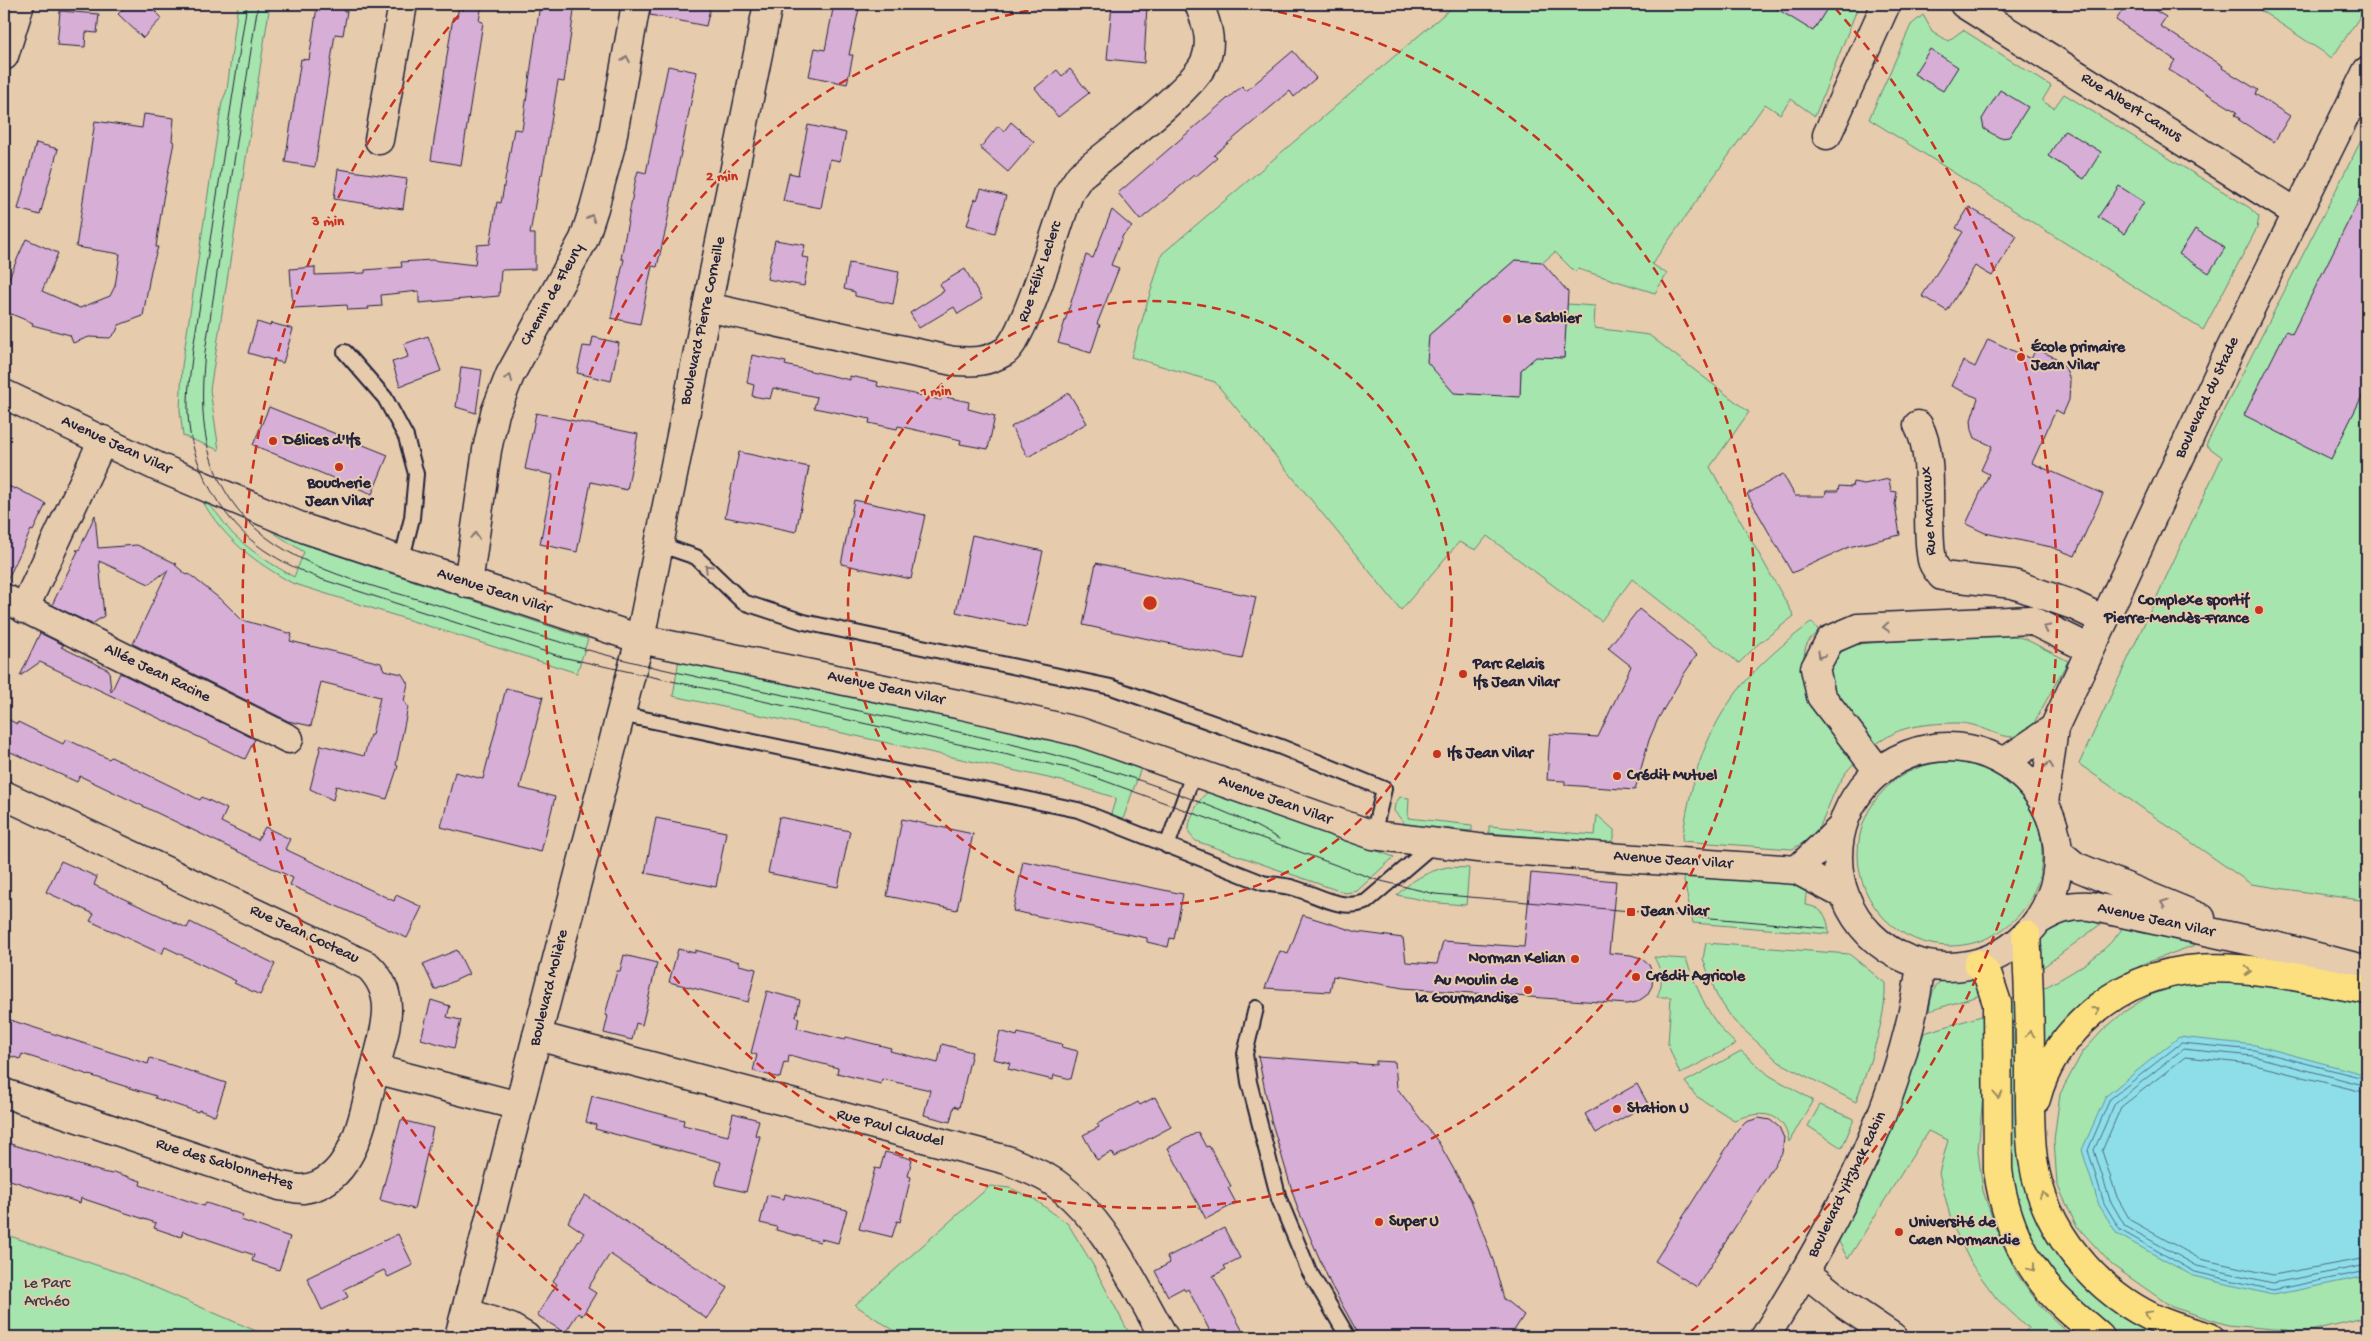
<svg xmlns="http://www.w3.org/2000/svg" width="2371" height="1341" viewBox="0 0 2371 1341" font-family="'Gochi Hand',sans-serif">
<rect width="100%" height="100%" fill="#e6cbad"/>
<filter id="ink" filterUnits="userSpaceOnUse"><feTurbulence type="fractalNoise" baseFrequency=".02" numOctaves="2"/><feDisplacementMap in="SourceGraphic" scale="10" xChannelSelector="R" yChannelSelector="G"/><feConvolveMatrix kernelMatrix="1 2 1 2 8 2 1 2 1" color-interpolation-filters="sRGB"/></filter>
<g filter="url(#ink)">
<path fill="#a6e5ad" stroke="#648474" d="M238 4H270L210 390 219 450 183 436 180 410 182 366 222 102 227 90Z
M1456 4H1859L1815 116 1791 99 1780 114 1765 104 1652 264 1667 274 1655 293 1578 269 1575 272 1555 252 1542 263 1515 260 1429 335 1520 396 1521 370 1536 356 1564 358 1567 304 1595 306 1594 328 1649 335 1749 412 1710 467 1794 616 1757 645 1739 663 1632 579 1601 621 1487 536 1476 550 1459 542 1401 610 1215 382 1131 357 1162 254Z
M2251 4H2367V6L2332 58Z
M1923 15 1932 31 1948 41 1963 30 2051 86 2042 101 2054 108 2064 94 2250 208 2259 217 2257 228 2203 330 1869 119 1911 25Z
M2367 129V901L2251 884 2079 764 2222 457 2206 445Z
M203 502C217 508 224 526 235 536 253 553 273 565 294 577L304 552 268 529 306 545 588 639 577 673 292 583C255 562 225 540 203 502Z
M1812 622 1819 631C1815 634 1810 638 1808 642 1804 648 1804 658 1803 664 1802 704 1834 731 1857 760 1852 766 1846 771 1842 778 1823 808 1829 831 1792 849L1682 841C1697 736 1727 685 1812 622Z
M2005 633 2025 639 2068 661 2029 732C2007 747 1985 723 1959 723 1941 723 1919 724 1901 730 1892 733 1883 740 1874 745 1851 716 1797 666 1857 644Z
M679 659 1030 734 1142 765 1122 822 1110 817 1116 798 1062 781 673 696Z
M1858 854a92 92 0 1 1 184 0a92 92 0 1 1-184 0Z
M1211 791 1394 857 1357 891 1345 893 1196 841C1192 837 1188 834 1189 827 1190 817 1201 793 1211 791Z
M1400 797 1409 798 1408 818 1472 825V831L1406 825 1394 811 1395 804Z
M1597 815 1614 830V839L1608 843 1489 833V826L1595 835Z
M1447 867 1469 868 1466 905 1438 903 1397 895C1412 880 1426 872 1447 867Z
M1683 876 1807 885 1805 905C1823 907 1828 917 1829 934L1693 923Z
M2061 918 2106 920 2038 971C2037 938 2037 941 2061 918Z
M2124 926 2195 945 2145 963 2103 989 2035 1078 2036 992C2069 975 2103 957 2124 926Z
M1706 943 1849 954 1885 983C1887 1020 1868 1066 1856 1102L1779 1062 1734 1021 1717 996 1703 959Z
M1654 957 1686 959C1698 991 1709 1021 1736 1044L1680 1074 1668 1045 1671 997H1657C1664 981 1662 972 1654 957Z
M1958 976H1971L1984 994 1929 1011C1933 988 1934 979 1958 976Z
M2222 982 2259 985 2367 1005V1317L2306 1332 2228 1325 2172 1307 2112 1265 2076 1225 2057 1184 2054 1140 2060 1094 2082 1053 2102 1031 2124 1012 2150 995 2188 983Z
M2021 999 2046 1232 2177 1337H2114L2085 1310 2049 1271 2027 1230 2014 1189 2009 1151 2013 1038 2011 1002Z
M1985 1015 1984 1084 1978 1151 1983 1191 1996 1229 2017 1274 2041 1307 2072 1337H2022L2028 1328 1997 1299 1972 1265 1952 1224 1939 1173 1948 1140 1928 1131 1848 1259 1838 1240 1866 1189 1889 1137 1924 1033Z
M1741 1051 1770 1076 1813 1100 1789 1142C1784 1109 1759 1111 1734 1120L1696 1096 1685 1082Z
M1820 1105 1854 1119 1842 1148 1808 1126Z
M990 1186 1010 1188 1034 1199 1068 1224 1093 1265 1131 1337H904L855 1305Z
M4 1234 126 1275 270 1337H4Z"/>
<path fill="#8edee9" stroke="#6393a3" d="M2179 1037 2255 1045 2367 1075V1276L2273 1295 2193 1276 2117 1234 2099 1205 2082 1150 2106 1096Z"/>
<g fill="none" stroke-linecap="round" stroke-linejoin="round">
<path stroke="#4d6d81" stroke-width="1" d="M2367 1079 2254 1050 2181 1043 2110 1099 2088 1150 2104 1203 2120 1230 2195 1272 2273 1290 2367 1271
M2367 1086 2253 1056 2183 1049 2115 1103 2094 1150 2110 1200 2125 1226 2197 1266 2273 1283 2367 1265
M2367 1093 2251 1064 2185 1057 2121 1107 2102 1151 2117 1197 2130 1220 2200 1259 2273 1275 2367 1258"/>
</g>
<path fill="#d7aed5" stroke="#22223b" d="M128 4H148L162 18 143 38 118 14Z
M321 4H344L343 11H347L343 35 335 34 315 167 285 162 301 59 309 60 317 7H320Z
M459 4H482L479 21 483 22 461 165 431 160 453 17 457 18Z
M540 4H575L564 82 558 81 542 175H540L530 234H535V269L501 270 499 296 419 303V291L381 295 382 306 368 307 369 309 348 310 347 305 293 308 290 269 315 267V275L365 273V270L402 267 401 262 432 260 475 265 477 245 490 244 497 202 501 203 514 129 522 130Z
M651 4H711L706 26 650 15Z
M834 4H860L849 55H853L847 84 809 76 815 48 825 50Z
M1112 4H1147L1144 63 1107 59Z
M1769 4H1830L1813 31Z
M2127 4H2145L2166 17 2160 26 2223 66 2222 68 2258 90 2255 94 2290 116 2274 142 2239 120 2240 118 2235 115 2237 112 2169 70 2175 60 2116 20Z
M60 11 99 14 97 33 86 32 85 47 57 45Z
M1930 49 1958 67 1943 91 1914 74Z
M1293 51 1316 78 1294 97 1290 91 1214 155 1217 158 1195 177 1194 175 1140 220 1118 193 1242 86 1246 91Z
M668 66 697 72 666 228 657 267 652 266 640 324 611 318 624 259H621L635 182 638 171 646 173Z
M1070 69 1089 93 1058 117 1035 88 1057 70 1062 76Z
M2000 90 2028 107 2009 137 2000 138 1984 129 1982 119Z
M144 114 174 118 172 141 174 142 163 199 156 247H158L151 270 143 316 119 325 116 332 110 338 89 337 73 343 70 335 32 325 33 323 4 311V276L9 278 26 239 58 253 42 291 80 308 110 296 115 286 120 254 76 247 95 121 142 128Z
M1011 122 1034 142 1008 172 980 148 998 126 1004 131Z
M808 125 846 133 840 161 830 159 821 208 783 201 789 173 798 175Z
M2065 130 2101 152 2084 179 2048 156Z
M36 143 58 149 40 215 18 209Z
M338 169 407 179 403 209 334 199Z
M2367 184V386L2331 459 2244 415 2286 331 2292 334Z
M2119 186 2144 202 2124 234 2098 217Z
M981 189 1006 196 995 233 967 225 975 199 977 200Z
M1969 207 2017 236 1992 276 1975 266 1947 311 1922 296 1963 232 1956 228Z
M1112 210 1132 227 1123 235 1111 265 1119 268 1097 324 1100 325 1091 353 1058 343 1086 255 1093 258Z
M2195 229 2225 248 2209 273 2179 254Z
M775 240 805 245 802 257 809 258 804 286 767 279Z
M1515 260 1542 262 1568 292 1564 358 1536 357 1521 370 1520 397 1454 393 1427 362 1429 335Z
M849 263 899 272 893 304 855 296V292L844 289Z
M965 269 982 299 958 314 954 307 919 328 910 313 944 291 940 284Z
M257 322 270 326 271 323 293 329 283 363 248 353Z
M428 336 441 371 400 386 392 362 408 357 404 344Z
M593 337 619 343 611 381 577 373 583 346 591 347Z
M1988 339 2031 359 2036 349 2056 358 2066 369 2070 380 2069 400 2063 414 2056 410 2032 463 2103 494 2075 556 2051 547 1985 533 1966 524 1989 474 1981 470 1992 446 1975 438 1972 430 1971 420 1978 398 1951 386 1963 361 1975 367Z
M752 355 786 362 785 365 850 380V376L878 382 877 386 941 400V396L969 402 968 409 995 416 988 449 960 444 961 440 898 426 897 429 869 423 870 419 814 408 817 397 773 388 770 399 752 396 754 385 747 383Z
M461 367 482 370 476 413 456 407Z
M1069 393 1087 423 1028 457 1011 427Z
M269 407 388 455 372 494 253 445Z
M536 413 638 434 627 490 591 482 577 552 540 544 553 475 525 469Z
M739 452 809 467 796 532 725 517Z
M1783 474 1795 496H1825L1826 491H1838L1839 486 1852 487 1853 482 1864 484 1889 479 1891 491 1897 492 1895 504 1900 535 1849 547 1792 573 1747 494Z
M4 484 15 489 16 488 46 504 33 531 31 530 6 583 4 582Z
M854 500 925 515 911 579 841 564Z
M95 515 98 548 137 545 177 564 175 565 187 575 189 574 225 603 242 620 292 634 290 641 381 663 384 670 402 674 408 684 404 701 408 707 396 765 398 766 387 799 336 786 333 800 310 789 321 745 364 756 370 735H372L380 697 321 682 311 726 288 721 133 644 168 570 149 584 99 561 104 616 92 624 52 605 78 551 76 550H79Z
M972 535 1043 551 1026 627 956 612Z
M1096 563 1256 597 1242 659 1083 625Z
M1639 609 1697 655 1684 674 1658 719 1649 740 1635 790 1565 785V781L1547 780 1550 734 1598 737 1631 666 1608 648Z
M40 633 64 645 61 647 109 670 111 692 120 673 255 739 245 759 40 662 20 676Z
M506 688 543 697 520 788 555 797 541 852 441 827 455 772 483 779Z
M4 717 17 724 18 722 63 744 66 739 109 759 111 757 200 800 202 797 227 809 221 822 258 840 265 827 290 839 285 849 394 901 396 895 422 907 407 938 290 885 293 878 80 776 77 782 4 749Z
M779 817 850 831 838 887 768 873Z
M656 818 726 832 716 887 645 873Z
M902 819 973 834 957 910 887 896Z
M61 861 97 877 94 885 187 928 190 922 275 964 260 995 234 983 236 981 165 947 162 954 90 921 94 914 46 892Z
M1023 861 1183 894 1174 939 1170 938 1168 947 1147 942V938L1013 911Z
M1531 873 1616 881 1609 953 1631 955 1641 958 1650 966 1653 975 1652 986 1647 995 1637 1002 1627 1004 1403 988 1333 976 1330 992 1265 988 1280 951 1288 954 1303 915 1357 932 1403 938 1406 962 1437 964 1443 941 1524 947Z
M678 949 695 953V950L740 962 739 965 756 969 748 1002 669 982Z
M457 950 469 974 435 990 423 964Z
M624 955 657 963 642 1025 636 1023 632 1040 604 1033 608 1016 605 1015 617 971H620Z
M767 991 800 1000 796 1017 799 1018 797 1028 845 1040 846 1037 891 1048 890 1051 938 1063 942 1044 972 1052 959 1108 954 1106 950 1122 924 1115 930 1090 882 1079 881 1084 837 1073 838 1068 789 1055 788 1063 784 1062 780 1078 753 1071 757 1055 751 1053Z
M431 1000 450 1006 447 1017 461 1020 454 1048 421 1039Z
M4 1018 148 1064 150 1058 226 1083 215 1116 199 1110 198 1112 155 1098 156 1096 22 1054 20 1059 4 1054Z
M1000 1031 1017 1036 1018 1033 1062 1044 1061 1047 1078 1051 1071 1079 1054 1075 1053 1080 1008 1069 1010 1063 993 1059Z
M1258 1056 1376 1065V1061L1395 1062 1397 1088 1439 1143 1471 1200 1494 1263 1504 1299 1524 1315 1510 1337H1360L1331 1285 1297 1207 1271 1120Z
M1637 1084 1648 1104 1596 1133 1585 1114Z
M592 1096 684 1120 683 1125 728 1136 733 1113 759 1120 755 1135 760 1136 746 1192 715 1185 721 1162 595 1129 596 1125 586 1122Z
M1155 1097 1171 1127 1115 1157 1112 1152 1097 1160 1083 1135 1099 1127 1097 1124 1138 1102 1140 1105Z
M1759 1118 1770 1120 1779 1127 1784 1138 1782 1153 1697 1287 1655 1261 1738 1130 1746 1122Z
M401 1120 433 1128 414 1209 380 1200Z
M1198 1132 1206 1147 1209 1146 1231 1186 1228 1188 1236 1203 1206 1219 1168 1148Z
M4 1142 102 1172 113 1174 114 1172 141 1181 140 1185 204 1206 206 1203 243 1215 241 1220 290 1237 279 1270 252 1261 254 1255 183 1231 181 1237 154 1228 156 1223 81 1198 80 1203 4 1178Z
M885 1152 912 1159 908 1176 911 1177 900 1222 897 1221 892 1237 859 1229 875 1168 880 1169Z
M785 1194 847 1210 838 1243 821 1239 820 1242 776 1230 777 1227 760 1223 767 1195 784 1199Z
M585 1195 728 1288 707 1319 610 1254 588 1288 596 1293 582 1316 578 1313 565 1333 537 1315 557 1284 553 1281 584 1233 568 1222Z
M1224 1228 1240 1258 1224 1266 1226 1269 1213 1276 1246 1337H1213L1188 1289 1185 1291 1183 1288 1168 1296 1155 1271 1170 1263 1167 1257Z
M398 1234 413 1265 388 1277 384 1270 344 1289 348 1297 322 1310 307 1278Z"/>
<g fill="none" stroke-linecap="round" stroke-linejoin="round">
<g stroke="#22223b" stroke-width="18">
<path id="lane" d="M345 352 385 398 406 437 416 474 412 518 401 562
M658 544 696 557 743 602 749 604 804 622 1111 687 1281 747 1384 789 1373 835
M620 714 1078 810 1263 883C1273 885 1284 885 1294 888 1319 895 1340 911 1366 902L1435 843
M1167 846 1194 772
M1256 1008 1245 1054 1249 1082 1279 1199 1309 1271 1348 1337"/>
</g>
<g stroke="#22223b" stroke-width="31">
<path id="street" d="M1964 4 2297 213
M4 56 20 4
M1827 135 1886 4
M379 140 403 4
M707 307 953 361C973 362 985 363 1004 352 1026 338 1058 221 1070 191L1080 176C1107 153 1196 88 1206 59 1213 40 1206 22 1199 4
M1918 425C1937 460 1924 520 1932 560 1933 566 1938 571 1942 576L2013 584 2073 605 2104 620
M468 584 487 450 495 413 510 375 584 239 594 208 611 145 636 4
M4 598 289 739
M24 609 103 440
M1879 772 1821 696 1815 668 1830 640 1858 628 2031 620 2090 649
M4 795 368 966C400 996 384 1032 375 1069L519 1106
M537 1036 1007 1160C1022 1167 1041 1173 1055 1183 1104 1218 1135 1286 1164 1337
M4 1093 280 1186C288 1187 296 1189 303 1189 356 1183 364 1110 375 1069
M1806 1273 1847 1306 1893 1337
M466 1312 511 1328 526 1337"/>
</g>
<g stroke="#22223b" stroke-width="31">
<path id="secondary" d="M4 394 158 467 306 529 640 639 962 705 1080 732 1373 835 1478 848 1797 870 1844 895
M1838 857a110 110 0 1 1 220 0a110 110 0 1 1-220 0Z
M2004 762 2054 728
M2044 803 2054 728 2229 352 2367 71
M2058 852 2075 866 2201 918
M1797 870 1842 827
M2039 920C2057 909 2069 905 2090 906L2275 946 2367 970
M459 1337 640 639 768 4
M1765 1337C1837 1222 1903 1101 1921 965"/>
</g>
<g stroke="#22223b" stroke-width="31">
<path id="highway" d="M2026 935C2029 980 2030 1024 2030 1068 2030 1098 2029 1129 2033 1159 2043 1231 2097 1294 2162 1322 2177 1328 2194 1333 2209 1337
M1978 964 1988 976 1997 1003 1998 1170C2004 1216 2020 1255 2050 1291 2064 1308 2084 1322 2100 1337
M2036 1099C2044 1068 2062 1041 2085 1019 2166 940 2269 972 2367 990"/>
</g>
<use href="#lane" stroke="#e6cbad" stroke-width="14"/>
<use href="#street" stroke="#e6cbad" stroke-width="28"/>
<use href="#secondary" stroke="#e6cbad" stroke-width="28"/>
<use href="#highway" stroke="#fce080" stroke-width="28"/>
<path stroke="#22223b" stroke-width="1" d="M247 4 193 349C190 376 185 405 190 433 198 477 226 524 264 550 282 562 301 571 321 579L562 657 1072 769 1377 880 1435 894 1826 928
M258 4 205 352C199 413 201 470 246 519 292 569 378 587 441 606 510 627 579 649 649 666 717 682 786 695 855 710 965 733 1075 755 1181 795 1215 808 1248 820 1279 839"/>
</g>
<defs><path id="oneway-chevron" d="M-2-3.5L2.5 0L-2 3.5" fill="none" stroke-width="1.6" stroke-linecap="round" stroke-linejoin="round" transform="scale(1.25)"/></defs>
<g stroke="#847674">
<use href="#oneway-chevron" transform="translate(626 59) rotate(-80)"/>
<use href="#oneway-chevron" transform="translate(591 218) rotate(-71)"/>
<use href="#oneway-chevron" transform="translate(509 378) rotate(-67)"/>
<use href="#oneway-chevron" transform="translate(475 536) rotate(-82)"/>
<use href="#oneway-chevron" transform="translate(708 568) rotate(-136)"/>
<use href="#oneway-chevron" transform="translate(1886 627) rotate(176)"/>
<use href="#oneway-chevron" transform="translate(2047 628) rotate(-154)"/>
<use href="#oneway-chevron" transform="translate(1821 655) rotate(118)"/>
<use href="#oneway-chevron" transform="translate(2049 765) rotate(-83)"/>
<use href="#oneway-chevron" transform="translate(2164 903) rotate(-159)"/>
</g>
<g stroke="#9a8a61">
<use href="#oneway-chevron" transform="translate(2248 971) rotate(3)"/>
<use href="#oneway-chevron" transform="translate(2096 1010) rotate(-39)"/>
<use href="#oneway-chevron" transform="translate(2030 1034) rotate(-90)"/>
<use href="#oneway-chevron" transform="translate(1998 1095) rotate(89)"/>
<use href="#oneway-chevron" transform="translate(2043 1195) rotate(-107)"/>
<use href="#oneway-chevron" transform="translate(2032 1268) rotate(53)"/>
<use href="#oneway-chevron" transform="translate(2148 1314) rotate(-151)"/>
</g>
</g>
<g fill="none" stroke="#c8321e" stroke-width="2.5" stroke-dasharray="9 6">
<circle cx="1150" cy="603" r="302"/>
<path d="M1234 4A605 605 0 1 1 1066 4"/>
<path d="M617 1337A907 907 0 0 1 465 8M1835 8A907 907 0 0 1 1683 1337"/>
</g>
<g fill="#c8321e" stroke="#e6cbad" stroke-width="2">
<circle cx="1507" cy="319" r="5"/>
<circle cx="2021" cy="357" r="5"/>
<circle cx="273" cy="441" r="5"/>
<circle cx="339" cy="467" r="5"/>
<circle cx="2259" cy="610" r="5"/>
<circle cx="1463" cy="674" r="5"/>
<circle cx="1437" cy="754" r="5"/>
<circle cx="1617" cy="776" r="5"/>
<rect x="1626" y="907" width="10" height="10" rx="2.5"/>
<circle cx="1575" cy="959" r="5"/>
<circle cx="1636" cy="977" r="5"/>
<circle cx="1528" cy="990" r="5"/>
<circle cx="1617" cy="1109" r="5"/>
<circle cx="1379" cy="1222" r="5"/>
<circle cx="1899" cy="1232" r="5"/>
</g>
<g text-anchor="middle" dominant-baseline="central" stroke-width="4" stroke-linejoin="round" paint-order="stroke">
<g font-size="16" fill="#22223b" stroke="#e6cbad">
<text transform="translate(2131 108) rotate(32)">Rue Albert Camus</text>
<text transform="translate(1041 272) rotate(-71)">Rue Félix Leclerc</text>
<text transform="translate(553 295) rotate(-61)">Chemin de Fleury</text>
<text transform="translate(704 321) rotate(-78)">Boulevard Pierre Corneille</text>
<text transform="translate(2208 398) rotate(-65)">Boulevard du Stade</text>
<text transform="translate(116 446) rotate(25)">Avenue Jean Vilar</text>
<text transform="translate(1930 511) rotate(-93)">Rue Marivaux</text>
<text transform="translate(494 592) rotate(18)">Avenue Jean Vilar</text>
<text transform="translate(157 674) rotate(26)">Allée Jean Racine</text>
<text transform="translate(886 689) rotate(12)">Avenue Jean Vilar</text>
<text transform="translate(1275 801) rotate(20)">Avenue Jean Vilar</text>
<text transform="translate(1673 861) rotate(4)">Avenue Jean Vilar</text>
<text transform="translate(2156 921) rotate(12)">Avenue Jean Vilar</text>
<text transform="translate(304 935) rotate(25)">Rue Jean Cocteau</text>
<text transform="translate(550 988) rotate(-76)">Boulevard Molière</text>
<text transform="translate(890 1129) rotate(15)">Rue Paul Claudel</text>
<text transform="translate(224 1165) rotate(17)">Rue des Sablonnettes</text>
<text transform="translate(1848 1185) rotate(-64)">Boulevard Yitzhak Rabin</text>
</g>
<g font-size="16" font-weight="bold" fill="#22223b" stroke="#e6cbad" text-anchor="start">
<text x="1517" y="319">Le Sablier</text>
<text x="2031" y="348">École primaire<tspan x="2031" dy="18">Jean Vilar</tspan></text>
<text x="283" y="441">Délices d'Ifs</text>
<text x="339" y="484" text-anchor="middle">Boucherie<tspan x="339" dy="18">Jean Vilar</tspan></text>
<text x="2249" y="601" text-anchor="end">Complexe sportif<tspan x="2249" dy="18">Pierre-Mendès-France</tspan></text>
<text x="1473" y="665">Parc Relais<tspan x="1473" dy="18">Ifs Jean Vilar</tspan></text>
<text x="1447" y="754">Ifs Jean Vilar</text>
<text x="1627" y="776">Crédit Mutuel</text>
<text x="1641" y="912">Jean Vilar</text>
<text x="1565" y="959" text-anchor="end">Norman Kelian</text>
<text x="1646" y="977">Crédit Agricole</text>
<text x="1518" y="981" text-anchor="end">Au Moulin de<tspan x="1518" dy="18">la Gourmandise</tspan></text>
<text x="1627" y="1109">Station U</text>
<text x="1389" y="1222">Super U</text>
<text x="1909" y="1223">Université de<tspan x="1909" dy="18">Caen Normandie</tspan></text>
</g>
<g font-size="16" fill="#363f4c" stroke="#e6cbad">
<text x="47" y="1284">Le Parc<tspan x="47" dy="18">Archéo</tspan></text>
</g>
</g>
<circle cx="1150" cy="603" r="8" fill="#c8321e" stroke="#e6cbad" stroke-width="2.5"/>
<g font-size="15" text-anchor="middle" font-weight="bold" fill="#c8321e" stroke="#e6cbad" stroke-width="4" stroke-linejoin="round" paint-order="stroke">
<text x="722" y="180">2 min</text>
<text x="328" y="225">3 min</text>
<text x="936" y="395">1 min</text>
</g>
<rect width="2371" height="1341" fill="none" stroke="#e6cbad" stroke-width="20"/>
<rect x="10" y="10" width="2351" height="1321" fill="none" stroke="#22223b" stroke-width="2" filter="url(#ink)"/>
</svg>
